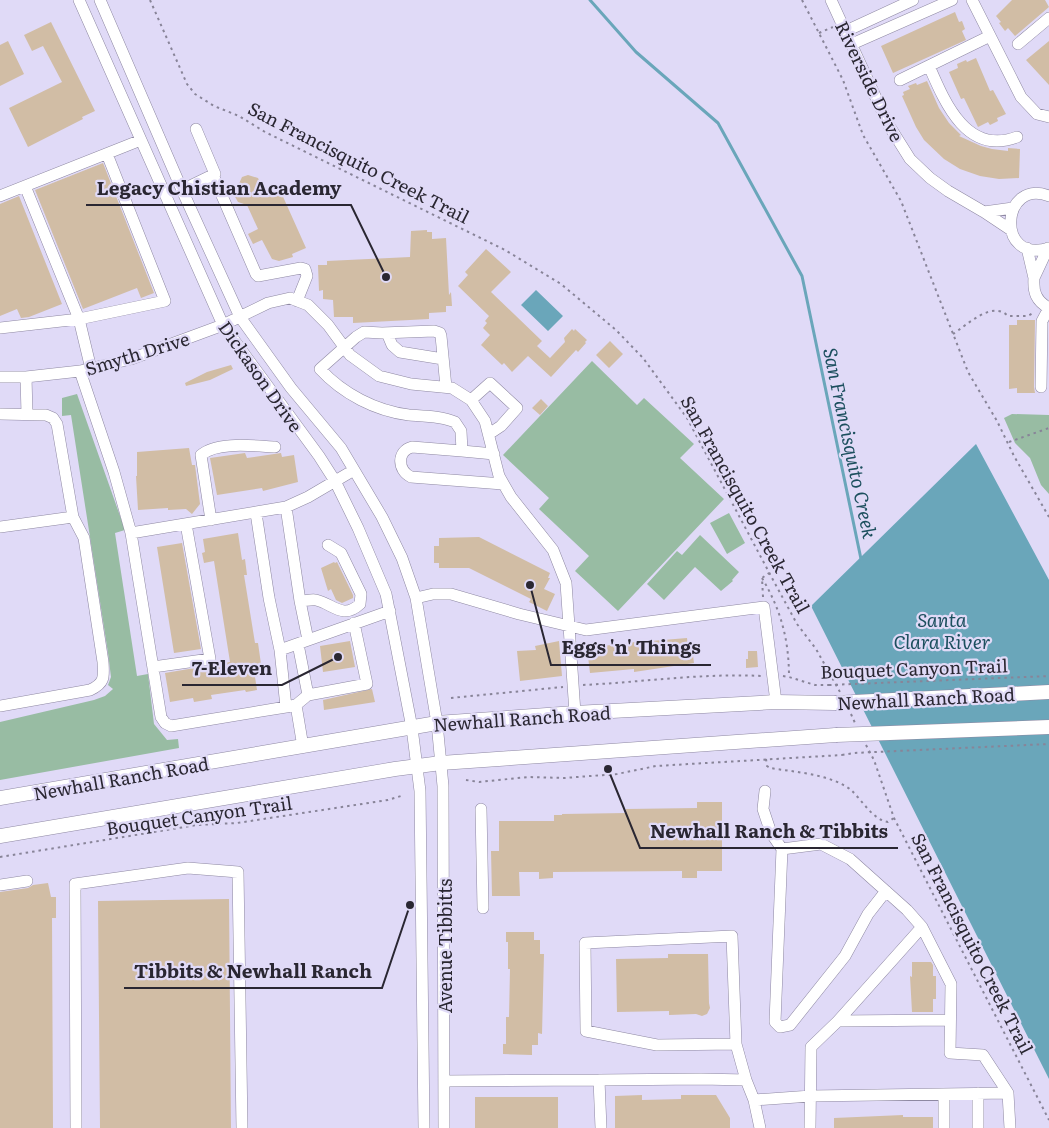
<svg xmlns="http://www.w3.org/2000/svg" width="1049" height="1128" viewBox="0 0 1049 1128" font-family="Literata,serif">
<rect width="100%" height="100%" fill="#e0daf7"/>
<path fill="#98bca3" d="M592 361 637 405 644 398 694 444 680 458 724 499 618 611 575 571 589 556 539 509 549 498 503 455Z
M77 394 125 530 115 533 137 676 148 674 154 724 167 740 178 739 179 748 0 780V722L94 700 105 696 113 689 108 685 111 677 108 653 71 415 62 416V398Z
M1012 414 1049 415V494L1041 485 1030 458 1015 443 1004 418Z
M729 513 745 543 727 554 710 523Z
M700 535 739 572 732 580 733 581 721 591 695 567 664 600 647 584 677 551 682 555Z"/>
<path fill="#6aa6ba" d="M536 290 563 316 548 331 521 305Z
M976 444 1049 580V1079L811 606Z"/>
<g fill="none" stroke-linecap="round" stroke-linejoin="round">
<path stroke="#6aa6ba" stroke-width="3" d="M590 0 636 52 718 123 802 276 861 559"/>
</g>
<path fill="#d1bda5" d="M1012 0H1045L1049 7 1015 36 1008 28 1005 31 999 23 1001 22 996 16Z
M955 12 959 22 962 21 965 29 962 31 966 40 893 73 881 46Z
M51 22 95 111 82 117 83 119 28 147 9 108 62 82 43 46 32 51 24 35Z
M8 41 24 74 0 86V45Z
M1049 41V85L1026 60Z
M976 58 990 91 993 90 1006 114 997 118 998 121 990 125 988 122 978 127 964 98 961 99 949 72 958 68 957 64 966 60 967 62Z
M927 81 939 108 949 123 961 135 959 136 981 146 992 149 1008 151V148L1020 149 1019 178 999 179 980 176 960 169 944 159 924 140 916 127 902 96 904 95 903 92 910 89 908 86 916 83 917 85Z
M103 163 154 293 141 298 137 288 83 309 35 190Z
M248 175 258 178 266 196 280 190 306 248 292 254 293 257 279 261 272 259 262 240 253 244 248 234 258 229 247 205 238 202 234 195 242 177Z
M19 196 62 304 29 317 21 318 17 309 0 316V204Z
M427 230V232H432V239L446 238 449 295 451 292 452 306H446V312L429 313V319L353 323V317H334L333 300 323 299V290L319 291 318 265H327V261L410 257 411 231Z
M486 249 511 272 491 292 542 341 537 346 550 358 565 342 564 338 572 329 574 331 575 329 587 340 585 342 586 343 578 352 576 350 551 377 528 356 512 372 504 363 502 365 481 345 490 335 483 328 487 323 485 321 489 316 458 286 468 275 465 272Z
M1017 320H1035L1034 387 1035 393H1017V388L1009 389V325H1017Z
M610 341 623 354 609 368 596 355Z
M231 365 233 369 210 380 186 386 185 383 207 372Z
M541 399 548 406 540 415 532 408Z
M189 448 192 465H195L200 504 192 514 186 509 168 510V508L138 510 136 476H137V452Z
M245 453 247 458 281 453 282 457 294 455 298 482 263 491 262 488 217 495 210 458Z
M238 533 242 560 245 559 247 575H244L255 643H258L261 664H258L260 676 255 677 257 690 246 692 245 690 211 695 212 699 194 702 193 698 170 702 165 673 230 662 214 561 204 563 202 553 205 552 203 539Z
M479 537 550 573 548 578H550L544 589 555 594 547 611 529 602 531 599 469 568H439V563H434V546H439V538Z
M182 543 201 649 174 653 157 547Z
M334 562 335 563 337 562 353 595V598L342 603 336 600 331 589 328 591 321 568Z
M687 638 688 648H692L694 663 634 672V669L590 673 587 648 651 640V641Z
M350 641 355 667 323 672 320 646Z
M559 641 562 676 520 681 517 651 536 650 535 646Z
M748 651H757L758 667 746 668V659H748Z
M372 689 375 702 324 710 323 700Z
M697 802H722V871H697V878H682V871L553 872V878L539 879V872H519L520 896H492L491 851H499V821H554V815H562V814L626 813V809L697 808Z
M48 883 51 897H56V918H52L53 1128H0V892L28 888 33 885Z
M229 899 231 1128H100L98 901Z
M506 932H534V940H540V954H544L542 1034 538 1033V1045H532V1055L503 1054V1044H506V1017H509L510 969H508V942H506Z
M668 954H708L709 1003 710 1008 707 1014 702 1016 696 1014 669 1015V1011L617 1012 616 959 668 958Z
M912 962H931L933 965V976H936V999H933V1012H912L910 976 912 977Z
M642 1095V1100L681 1099V1095H716L730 1118V1128H615V1096Z
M475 1097H558V1128H475Z
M903 1115V1117H933V1128H834V1118Z"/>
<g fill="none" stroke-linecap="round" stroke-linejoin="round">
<g stroke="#8e88a2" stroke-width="12">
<path id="minor" d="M79 0 223 325 319 456 335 481 358 528 386 594 412 728 420 791 424 1128
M100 0 182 190 240 317 291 388 341 448 382 517 402 558 416 598 437 723 443 786 444 1128
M831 0 888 124 910 159 930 178 948 191 984 212
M972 0 1021 97 1037 114 1049 117
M846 31 913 0
M852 44 952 0
M1018 44 1049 18
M929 66C945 103 967 156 1017 137
M900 80 990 36
M213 175 256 274 258 276 301 268 305 269 307 276 297 301
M25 186 79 319 165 301 107 154
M182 190 215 174 196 129
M0 196 141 140
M1049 196C1001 177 995 265 1049 248
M1011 230 984 212 1013 208
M1027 248 1034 278 1048 248
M1034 278C1033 292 1036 301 1049 308
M0 328 79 319 91 369
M387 333 392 345 400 352 443 359
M80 371 114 472 131 533 161 717 165 723 171 726 286 707 296 705 308 695
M0 377H26L80 371 131 359 223 325 268 303 290 298 308 305 328 325 350 355 379 376 411 384 452 388 471 400 485 421 499 476 511 497 553 550 566 583 575 713
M26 377 27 414
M446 387 441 336 440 333 434 331 382 333 364 332 356 337 320 369C343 394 376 411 409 415 423 416 442 416 455 422L461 431 462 451 494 454
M1041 387 1042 321 1049 308
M471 400 490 383 517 408 501 426 489 434
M0 414 46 415 53 418 57 424 73 517 84 538 103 662C104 677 105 683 90 690L0 706
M462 451 412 447C397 451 397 470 411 477L503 484
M286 507 300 601 308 640
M256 513 269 598 280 650 286 707
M211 520 201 455C217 441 255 446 275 447
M0 527 73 517
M131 533 286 507 308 497 354 470
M416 598 433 594H451L519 614 586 630 764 607 776 702
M300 601C305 601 312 599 316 600 333 604 343 620 360 604L361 594 341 553 328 545
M298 644 308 695 367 684 354 623
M280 650 390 611
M153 667 210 659 186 524
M296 705 303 747
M765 791 763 809 771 833 782 849
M481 809 483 908
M0 885 27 881
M886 891 868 914 845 956 790 1025 780 1027 775 1022 782 849 821 844 850 859 907 910 922 927 951 984 950 1053 983 1055 1008 1093 1010 1128
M838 1021 950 1020
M736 1044 657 1045 586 1031 585 943 732 936 736 1044 746 1080 754 1100 760 1128
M599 1080 701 1079 746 1080
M444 1081 599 1080 601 1128
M978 1093V1128
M944 1094V1128
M754 1100 811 1096 1008 1093
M76 1128 75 884 188 868 238 872 242 1128
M810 1128 811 1047 838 1021 922 927"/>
</g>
<g stroke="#8e88a2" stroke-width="15">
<path id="major" d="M0 798 437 723 575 713 776 702 835 703
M0 836 395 769 441 763 836 735"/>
</g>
<path stroke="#888498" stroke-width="2" stroke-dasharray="2.5 4" stroke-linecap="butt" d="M150 0 187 84 195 94 214 106 239 116 265 132 505 250 561 284 616 330 643 358 687 418 772 578 797 624 816 649 840 692
M802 0 843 80 863 135 901 201 968 372 997 421 1014 456 1049 517
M819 33 833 27
M953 334C967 325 992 300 1008 316H1028L1033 313
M1009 442 1049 428
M762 578C781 610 789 640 789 677
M763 597 762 578 769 573
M783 676 789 677 815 685H829
M583 685C643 682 703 673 763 676
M451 698 563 687
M851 714 855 723
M866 745 874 760 894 818 1049 1120
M766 759 767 766 770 768C794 772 831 774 851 790 862 800 873 820 888 822L894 818
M466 780 479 782 528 777 564 778 617 774 656 766 842 755
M0 857 197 825 237 823 388 800 401 796"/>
<use href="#minor" stroke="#fff" stroke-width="11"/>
<use href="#major" stroke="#fff" stroke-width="14"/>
<g stroke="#8e88a2" stroke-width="15" stroke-linecap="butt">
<path id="major-bridge" d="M835 703 1049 692
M836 735 1049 727"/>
</g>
<path stroke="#888498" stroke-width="2" stroke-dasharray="2.5 4" stroke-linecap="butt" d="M829 685 1049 676
M842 755 854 753 1049 744"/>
<use href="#major-bridge" stroke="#fff" stroke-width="14"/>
</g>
<g text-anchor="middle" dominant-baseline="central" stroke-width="4.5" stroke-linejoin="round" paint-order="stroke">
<g font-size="18" fill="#2a2732" stroke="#e0daf7">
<text transform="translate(870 81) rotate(64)">Riverside Drive</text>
<text transform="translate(359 162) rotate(27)">San Francisquito Creek Trail</text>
<text transform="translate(137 353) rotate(-17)">Smyth Drive</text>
<text transform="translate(261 376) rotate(55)">Dickason Drive</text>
<text transform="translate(746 504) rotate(61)">San Francisquito Creek Trail</text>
<text transform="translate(914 668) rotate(-2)">Bouquet Canyon Trail</text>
<text transform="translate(926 698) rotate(-3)">Newhall Ranch Road</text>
<text transform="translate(522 718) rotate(-4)">Newhall Ranch Road</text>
<text transform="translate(121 778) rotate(-10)">Newhall Ranch Road</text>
<text transform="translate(199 815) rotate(-8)">Bouquet Canyon Trail</text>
<text transform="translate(973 943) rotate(63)">San Francisquito Creek Trail</text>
<text transform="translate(444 946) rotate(-90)">Avenue Tibbitts</text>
</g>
<g font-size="19" font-style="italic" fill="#1c4f5e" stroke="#e0daf7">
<text transform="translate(851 443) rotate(78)">San Francisquito Creek</text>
<text x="942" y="619">Santa<tspan x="942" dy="22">Clara River</tspan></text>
</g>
</g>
<path fill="none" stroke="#2a2732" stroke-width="2" d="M386 277L351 205H86M530 585L551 665H711M338 657L282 685H182M608 769L640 848H898M410 905L382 988H124"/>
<g fill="#2a2732" stroke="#e0daf7" stroke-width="2">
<circle cx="386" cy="277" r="5"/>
<circle cx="530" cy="585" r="5"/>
<circle cx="338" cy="657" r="5"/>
<circle cx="608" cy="769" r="5"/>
<circle cx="410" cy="905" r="5"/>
</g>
<g font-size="19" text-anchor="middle" font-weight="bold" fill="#2a2732" stroke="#e0daf7" stroke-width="4.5" stroke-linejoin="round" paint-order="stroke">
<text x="219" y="195">Legacy Chistian Academy</text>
<text x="631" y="654">Eggs 'n' Things</text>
<text x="232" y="675">7-Eleven</text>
<text x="769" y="838">Newhall Ranch &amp; Tibbits</text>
<text x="253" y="978">Tibbits &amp; Newhall Ranch</text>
</g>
</svg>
